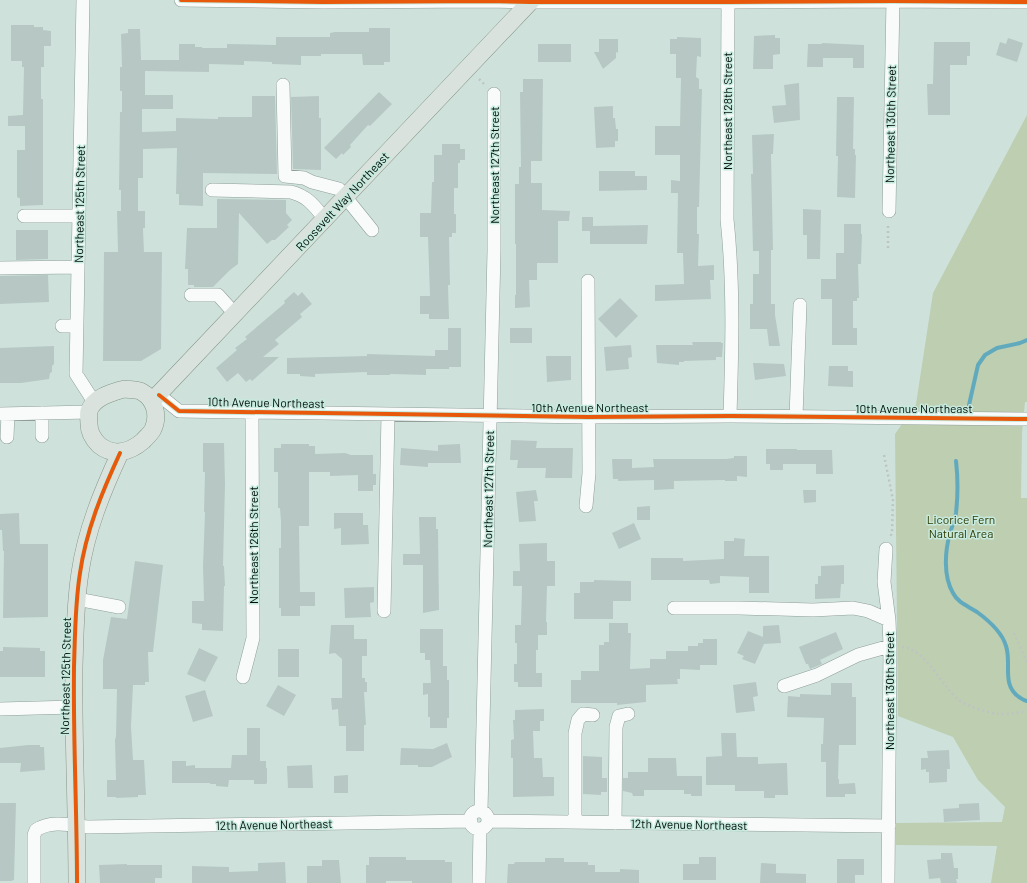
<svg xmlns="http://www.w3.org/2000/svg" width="1027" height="883" viewBox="0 0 1027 883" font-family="Barlow,sans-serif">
<rect width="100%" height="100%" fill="#cee2db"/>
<path fill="#beceb1" d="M1027 115V402H1025L1022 433 1021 498H1027V883H991L997 846 896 845V823L1002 822 1005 807 978 780 953 737 898 716 895 434 916 404 933 293Z"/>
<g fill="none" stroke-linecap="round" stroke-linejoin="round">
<path stroke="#61aabd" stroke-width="4" d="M969 405 978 365 985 355 997 348 1020 343 1027 340
M956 461C958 478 958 495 956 513 955 520 952 526 950 533 945 551 943 576 953 593 958 603 968 606 977 612 988 620 1002 632 1006 646 1012 664 1001 684 1019 697 1022 699 1023 700 1027 701"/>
</g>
<path fill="#b7c8c4" d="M11 25H34V27H43V30L51 31V46H44V67H41V99H43V205L20 206V198H18L17 196V150H25V126H8V116L23 115 24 67H22V61H11Z
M369 28H390V62H384V65H363L362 54H321V56H301V65L272 64V62L244 61V65L209 64V72L145 71V95H173V109H142V132L176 131V118L218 119V117H252V96H275L277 174 203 173V206L179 205V194H176L177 148 143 149V178H138V211H145V228H143L144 252H162L161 349 141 361H103L104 252H118L117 211H121V190H119L120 112H122V91H120V67H122L121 34 128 33V29H140L141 60H179V44H195V47H202V48H227V44L276 45V37H330V33L335 32H369Z
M775 35V38H780V54L773 55V69H753L754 36Z
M677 37 701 38V57L697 56 696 77 699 79V89H702L699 207H697V234H699L698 266 714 265V280H710L711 299 655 301V285L684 284 683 253H677L678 193H671V180L680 181V155H655V126H680L681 78H676V54H670V39H677Z
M1008 38 1023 43 1017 62 996 55 1000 42 1006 44Z
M599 39H618V53L616 52V58L603 69 594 52H599Z
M934 42H970V56H967V65H950V115H928L927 84H933Z
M822 43 864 45V68H853V58H823V67H807L808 44H822Z
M538 44H571V62H538Z
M523 79H543L542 161H531V183H542V210L570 211 569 221H558V263H537V280H529L530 307 515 308V295H516V244H515V184H519V167H521L520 92H523Z
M799 83 800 120 774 123 772 106 786 105 784 85Z
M379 92 392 104 370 126 368 125 350 145 351 147 343 155 342 153 336 159 324 148Z
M319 96V118H321V170L293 169 291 97Z
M837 97H854L853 149H855V155H856L855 198 837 197 838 156H836Z
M613 106V118H615L616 129H618V141H615V147L596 148 594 107Z
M774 134 773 154H771L773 250H771V304H775V315L780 346H769L767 329H750V304H753V274H759V251H753L751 174H753L752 135Z
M442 144H460V149H465V160H460V163H458V188H454V214H456V233H452V237H449L450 285H448L449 319H429V314H420V296H430L428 237H420V213H431L432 182H434V155H442Z
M599 171H635V176H647V190L599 191Z
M217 199 286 200V213L292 220 287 225 289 227 275 240H272L267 244 239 213 238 264 230 270 213 287H194V285H188V269H185L187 228H217Z
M803 209 821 210 820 259H807V235H803Z
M582 217H593V226L648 225 647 244H590V231H582Z
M844 224H861V234H862L861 264H858L859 298H857V301H853V328H857V345H832V299H821V279H836V253H844Z
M16 230H48V259L16 260Z
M48 275 49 302 0 304V276Z
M294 292 298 296 302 292 312 304 300 314 302 317 275 340 279 344 263 357H279L252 381 250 379 246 382 238 373 227 382 216 368 237 350 235 348 247 339 245 337 285 303 284 301Z
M620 298 638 316 616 338 598 319Z
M448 328H461V367H449V369H426V375L390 374V375H367V372L315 374V377L300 376V374H287V358L367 356V354L435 356V350H448Z
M510 328H532V343H510Z
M692 342H721V343H723L722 357H716V360L684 361V362H679V365L657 363 656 345H693Z
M631 345 632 357 628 358 629 369 606 371 604 347Z
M54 346V364L52 366V372L50 373 49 379 21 383H0V348Z
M546 356H571V380L547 382Z
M753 363 784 364 786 376 755 380Z
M829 366H848V371H853V387L828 386Z
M511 440 537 441 536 448H573L572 478H545L546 468H517L518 460H510Z
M203 443H224L225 484 223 566H224L225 586H224L223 631 202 630V624L192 623V601H204L203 566 205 512H204L205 472H203Z
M281 444H309V446H315V454L345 453 351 455H373V474H376V485H373V491H358V475L330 476V472H309V526H299L300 592H315V606H300V616H281V608H279V548H281V522L280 508H278V472H274V448H281Z
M460 444 461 463H428V467L400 465 401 448 438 451V445Z
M766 449H797V450H832L833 474H816V464H783V470H770V464H766Z
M734 456H747V477L737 476V481H725V480L674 481V489L654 490V480L618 481V479H613L612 459H632V468L654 467 653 459H726L734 458Z
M536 490 538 501H534L536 521 519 522 516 492Z
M803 490H816V502L804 503Z
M650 506V520H637V507Z
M19 513 20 544H48V617L3 618 4 551H3L2 530H0V514Z
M334 513H363V525H368L369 544 341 545V528L334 529Z
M419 517H436V529H438L439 610 423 613V565H403V554H420Z
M634 523 641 539 619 549 612 533Z
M734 538 745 539 744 556H769V593H749V577L720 576V583L710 584 709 580H651V558H683V561L724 559V541H734Z
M547 543V561H555V586H547L546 622H547V635H538V650H536V673H542V687H518V682H514V664H517V643H515V625H521V623L522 586H513V571H520L519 544Z
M135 561 163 565 153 652H148L149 682H145V685H133L131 726 133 760H144L146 795H138V797L116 798V797H107V780H116L115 740 116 736 117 689H103V660L111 617 127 619Z
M844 565V584H841L840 598 815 599V584H818V576H821V566Z
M594 580 631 581V601H613V619H574V593H580V582H594Z
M374 587V602L370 603 371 617 345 618 344 588Z
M609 623H628V633H631L630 669 650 668V659H666V651H688V646H698V643H703V639H717V665H700V670L680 669V679H677L678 684 646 685V702L617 705V703H571V680H581V671H599V645H604V642H609Z
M331 625H354V639H367V656H362V678H365V682H367V692H364L366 725H364V751H346V726H339L338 709 332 710 331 698H342V659L335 653 329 654Z
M779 625 781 643 764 644 755 664 742 659 744 656 737 653 748 631 763 637V626Z
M420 629H443V666H447V680H449V718H447V728H430V717H428V694L423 695V683H431L430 660H425V653H420Z
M836 632 843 649 820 660 822 664 810 669 808 664H806L799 647Z
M3 647 40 648V651H45V677H0V651H3Z
M199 648 218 657 205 682 187 674Z
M278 649H299V677H278Z
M756 682 758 696 753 697 755 711 736 713 733 685Z
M831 683H852V697H856V745H839L838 779H839V784L855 783 856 794H845V797H826V762H821V744H823L824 718 787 717 788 696 800 697V694L831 695Z
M278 685 296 695 284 716 266 706Z
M205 690 213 716 193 722 185 696Z
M544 709V721H540V731H533L534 758H542L543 777H554V796L513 797V758H511V740L514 739 513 720H515V710Z
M247 728H260V761H266V768H267V783L266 784H254V780H229L228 787 216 786V784H210V783H172V761H186V766L195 765V768H231L232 755H247Z
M721 733H736L737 757H758V764L787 763 788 795H775V798H764V791H735V785H706V757L722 756Z
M447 743 452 757 432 767H418V765H400L401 748 433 749Z
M28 745H40V747H44L45 770 20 772 21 763H0V748Z
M949 750 950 769H947V782L929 783V772H926V769L921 770V758H928L927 751Z
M583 756 602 757V778H607V792H601V795L583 794Z
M648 758H676L677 776H702V796H691V794H684V790H644V796H633L632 793 623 791V778H628V772H648Z
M312 765 313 788H288L287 766Z
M348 775V793H334V776Z
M0 803H16L14 880 11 881H0Z
M979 803 980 820 944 822 943 809 959 808V804Z
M941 853H952L954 868H958V879H956L957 883H941L940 878 929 879 927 860 941 859Z
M369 857H406V860H445V862H452V883H412V881H386V883H366V865H369Z
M699 857H716V880H683V864H699Z
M545 858H564V862H588V865H595V872H620V869L639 870V883H507L508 864H514L515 862H545Z
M837 859H864V875H855V883H837Z
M322 860H339L341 883H307V866H322Z
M285 862 286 883H192V866L229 867V872L258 871V863Z
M761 863 776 864V873L806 874V883H760Z
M127 864V865H162V878H155V883H100L99 865Z"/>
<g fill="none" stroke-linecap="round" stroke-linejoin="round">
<g stroke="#8f9e99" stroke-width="14">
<path id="minor" d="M83 0 76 374 94 402
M181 0 323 2 488 1 530 2H728L893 1 1027 2
M728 2 727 219C734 285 732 351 730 416
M283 85 285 176 304 178 312 182 339 189 372 230
M212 190 291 192C309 197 314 206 325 219
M889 211 893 0
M24 216H79
M0 268 78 267
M191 295H218L235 314
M62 326H77
M159 395 179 411 588 417 730 416 1027 419
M42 413V436
M0 414 89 412
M796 417 800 305
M7 437 8 414
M586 506 589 473 588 281
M886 549 884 582 889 620 890 646 888 883
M77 599 119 607
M674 608H739L813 610 853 608 868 611 889 620
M384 611 388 414
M243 677 253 638 252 413
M784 686 817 675 858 655 890 646
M0 709 74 707
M481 811 494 251V94
M470 820a9 9 0 1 1 18 0a9 9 0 1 1-18 0Z
M488 821 889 826
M575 822V733L578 720 583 714 593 715
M615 823 616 727 619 716 628 714
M34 883V835L36 830C51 820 71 825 88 827L471 821
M479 883 480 829"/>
</g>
<g stroke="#84978b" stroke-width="18">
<path id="major" d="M124 389C129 390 137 389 142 392 155 399 159 416 153 429 151 434 146 437 143 441 130 452 114 457 99 445 93 439 89 432 89 424 89 420 88 415 89 411 94 397 111 393 124 389Z
M152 401 532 0
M77 883C77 811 73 739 74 667 75 636 75 604 80 573 86 531 102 492 120 453"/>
</g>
<path stroke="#bec4c2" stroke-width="2.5" stroke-dasharray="2 3" stroke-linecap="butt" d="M479 79 485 85
M888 248V224
M884 455 893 500 892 533 890 537
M1014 633 1027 662
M902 647C925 648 942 687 959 700 962 703 969 705 973 707 996 716 1004 715 1027 711"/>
<use href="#minor" stroke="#f8fbfa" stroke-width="13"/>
<use href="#major" stroke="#d9e2dc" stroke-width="17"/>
<g stroke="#c6eadd" stroke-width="6">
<path id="cycleway" d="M181 0 323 2 488 1 530 2H728L893 1 1027 2
M159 395 179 411 588 417 730 416 1027 419
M77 883C77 811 73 739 74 667 75 636 75 604 80 573 86 531 102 492 120 453"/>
</g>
<use href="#cycleway" stroke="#e8590c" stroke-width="4"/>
</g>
<g text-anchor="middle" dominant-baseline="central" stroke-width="3" stroke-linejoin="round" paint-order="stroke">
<g font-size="12" fill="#040f0b" stroke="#c6eadd">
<text transform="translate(727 111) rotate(-90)">Northeast 128th Street</text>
<text transform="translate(890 124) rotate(-89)">Northeast 130th Street</text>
<text transform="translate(494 165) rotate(-90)">Northeast 127th Street</text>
<text transform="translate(342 201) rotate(-47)">Roosevelt Way Northeast</text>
<text transform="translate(79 204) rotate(-89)">Northeast 125th Street</text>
<text transform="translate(266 402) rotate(1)">10th Avenue Northeast</text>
<text x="590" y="407">10th Avenue Northeast</text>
<text x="914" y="408">10th Avenue Northeast</text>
<text transform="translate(488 489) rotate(-89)">Northeast 127th Street</text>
<text transform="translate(253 545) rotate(-90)">Northeast 126th Street</text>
<text transform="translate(65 676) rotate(-89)">Northeast 125th Street</text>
<text transform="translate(889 691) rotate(-90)">Northeast 130th Street</text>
<text transform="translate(274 824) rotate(-1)">12th Avenue Northeast</text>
<text transform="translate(689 824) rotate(1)">12th Avenue Northeast</text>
</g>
<g font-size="12" fill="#2e3800" stroke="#c6eadd">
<text x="961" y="519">Licorice Fern<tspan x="961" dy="14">Natural Area</tspan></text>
</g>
</g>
</svg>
